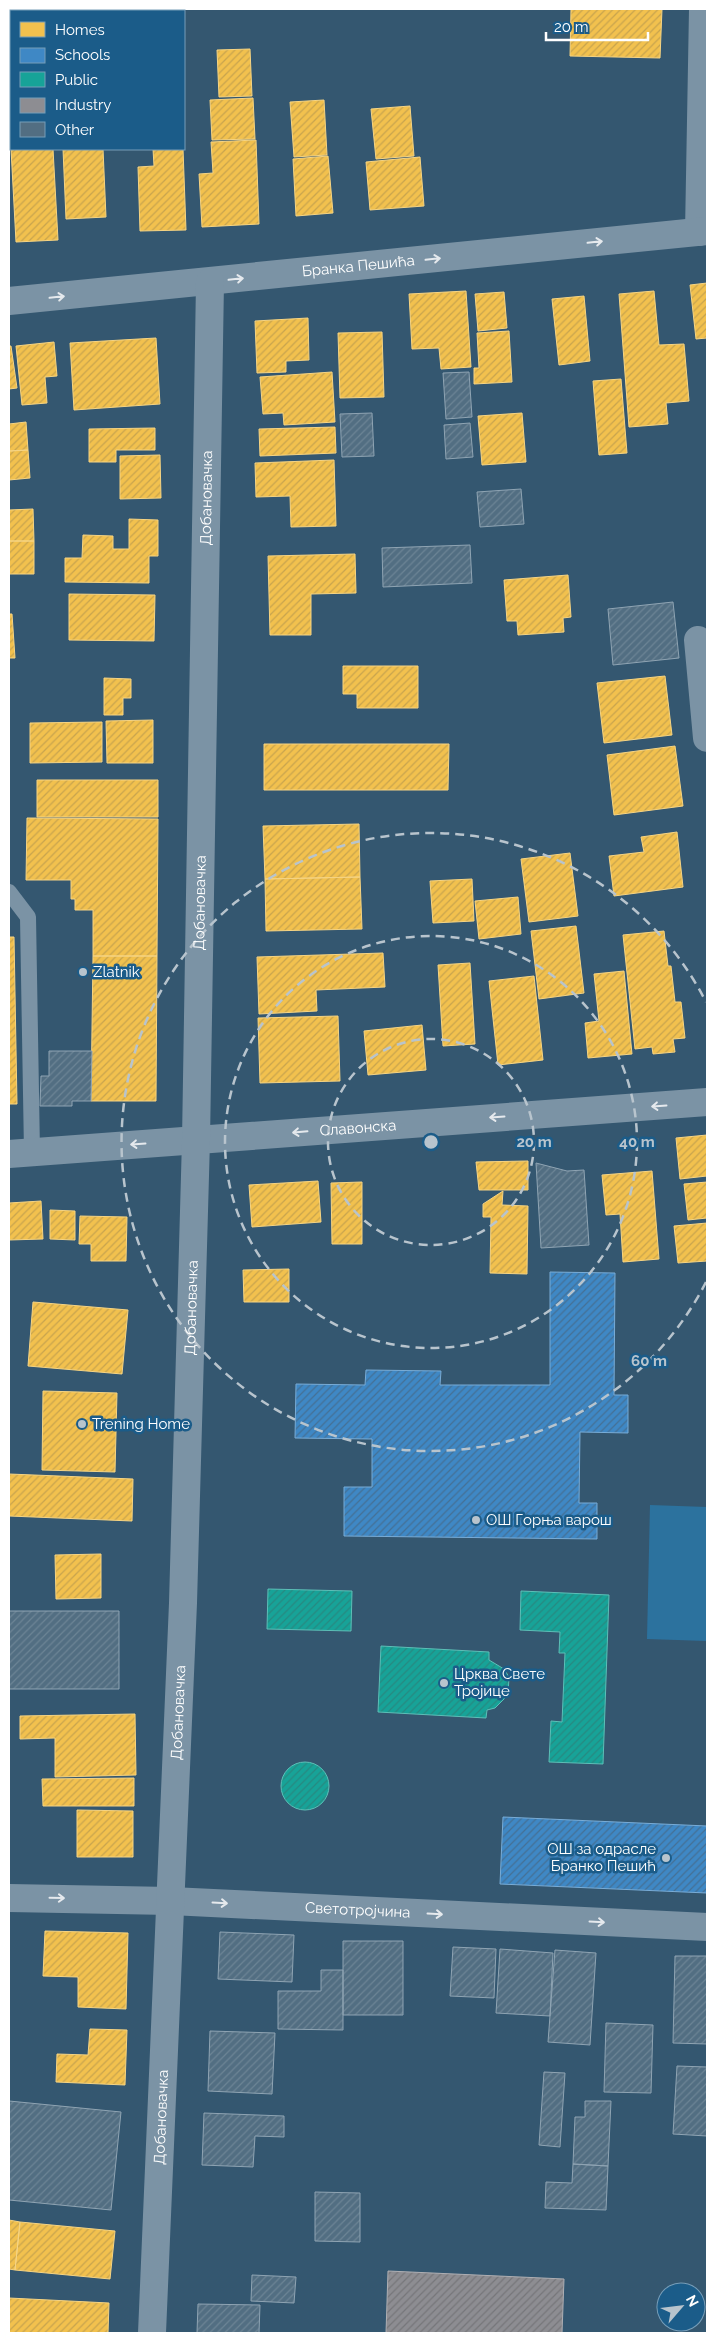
<svg xmlns="http://www.w3.org/2000/svg" width="716" height="2342" viewBox="0 0 716 2342" font-family="Raleway,sans-serif">
<defs>
<pattern id="homes-hatch" width="6" height="6" patternUnits="userSpaceOnUse" patternTransform="scale(1.25)"><rect width="6" height="6" fill="#f2c14e"/><path d="M-1 1l2-2M0 6l6-6M5 7l2-2" fill="none" stroke="#c8a44e"/></pattern>
<pattern id="schools-hatch" width="6" height="6" patternUnits="userSpaceOnUse" patternTransform="scale(1.25)"><rect width="6" height="6" fill="#3f88c5"/><path d="M-1 1l2-2M0 6l6-6M5 7l2-2" fill="none" stroke="#447095"/></pattern>
<pattern id="public-hatch" width="6" height="6" patternUnits="userSpaceOnUse" patternTransform="scale(1.25)"><rect width="6" height="6" fill="#17a398"/><path d="M-1 1l2-2M0 6l6-6M5 7l2-2" fill="none" stroke="#278981"/></pattern>
<pattern id="industry-hatch" width="6" height="6" patternUnits="userSpaceOnUse" patternTransform="scale(1.25)"><rect width="6" height="6" fill="#8d8d92"/><path d="M-1 1l2-2M0 6l6-6M5 7l2-2" fill="none" stroke="#76767a"/></pattern>
<pattern id="building-hatch" width="6" height="6" patternUnits="userSpaceOnUse" patternTransform="scale(1.25)"><rect width="6" height="6" fill="#526e82"/><path d="M-1 1l2-2M0 6l6-6M5 7l2-2" fill="none" stroke="#6c8495"/></pattern>
</defs>
<rect width="100%" height="100%" fill="#345770"/>
<path fill="#2c729e" d="M650 1505 707 1507V1641L647 1639Z"/>
<path fill="url(#homes-hatch)" stroke="#f6d483" d="M571 9H662L660 58 570 56Z
M250 49 252 96 219 97 217 50Z
M253 98 255 139 212 140 210 100Z
M324 100 327 155 294 157 290 102Z
M410 106 414 156 376 159 371 109Z
M256 140 259 224 202 227 199 174 213 173 211 142Z
M11 149H53L58 240 16 242Z
M63 149H103L106 217 66 219Z
M153 149H183L186 230 140 231 138 167 154 166Z
M328 156 333 213 296 216 293 159Z
M420 157 424 206 370 210 366 162Z
M707 283V338L696 339 690 285Z
M466 291 471 367 441 369 439 348 412 349 409 294Z
M654 291 659 345 684 344 689 401 666 403 668 424 629 427 619 294Z
M504 292 507 328 478 331 475 294Z
M584 296 590 361 559 365 552 299Z
M308 318 309 360 286 361V372L257 373 255 321Z
M509 331 512 382 474 384V368H479L477 333Z
M382 332 384 397 340 398 338 333Z
M156 338 160 404 74 410 70 343Z
M54 342 57 376 45 377 47 403 22 405 16 346Z
M9 346H11L17 388 9 389Z
M332 372 335 422 284 425 283 413 263 414 260 377Z
M621 379 627 453 599 455 593 381Z
M522 413 526 462 482 465 478 416Z
M26 422 28 450 9 451V424Z
M335 427 336 453 260 456 259 429Z
M155 428V450H116V462H89V429Z
M28 450 30 478 9 480V451Z
M160 455 161 498 120 499V456Z
M334 460 336 526 291 527 290 496 256 497 255 463Z
M33 509 34 541H9V510Z
M129 519 158 520V556H149V583L65 582V558H82L83 535 113 536V549H129Z
M9 541H34V574H9Z
M355 554 356 593 311 594V635H270L268 556Z
M568 575 571 617 563 618 564 632 518 635 517 621H507L504 580Z
M69 594 155 595 154 641 69 640Z
M9 614H12L15 658H9Z
M343 666H418V708H357V694H343Z
M665 676 672 735 604 743 597 683Z
M104 678 131 679V698H123V715H104Z
M153 720V763H107L106 721Z
M102 722V762L30 763V723Z
M264 744H449L448 790H264Z
M675 746 683 806 614 815 607 755Z
M37 780H158V817H37Z
M27 818 158 819 157 956H93V910H75V899H71V880H26Z
M359 824 360 877 265 879 263 826Z
M677 832 683 887 614 896 609 856 644 852 641 837Z
M570 853 578 916 529 922 521 859Z
M360 877 362 929 266 931 265 879Z
M472 879 474 921 433 923 430 881Z
M518 897 521 934 479 939 475 901Z
M576 926 584 993 539 999 531 931Z
M664 931 668 966H671L675 1002H681L685 1038 673 1039 675 1052 653 1054 652 1047 635 1049 623 935Z
M9 937H14L17 1104H9Z
M383 953 385 987 316 990 317 1011 259 1014 257 957Z
M93 956H157L156 1101H91Z
M470 963 475 1044 443 1046 438 965Z
M624 971 632 1054 588 1058 585 1023 599 1021 594 974Z
M534 976 543 1060 498 1065 489 981Z
M338 1016 340 1081 260 1083 258 1018Z
M422 1025 426 1070 368 1075 364 1031Z
M707 1135V1176L680 1179 676 1138Z
M528 1161V1190H479L476 1162Z
M652 1171 659 1259 623 1262 620 1214 606 1215 602 1175Z
M318 1181 321 1222 252 1227 249 1185Z
M362 1182V1244H332L331 1183Z
M707 1182V1218L688 1220 684 1184Z
M503 1191 502 1205 528 1206 527 1274 490 1273 491 1217H483V1204Z
M41 1201 43 1239 9 1240V1203Z
M50 1210 75 1211V1240L50 1239Z
M80 1216 127 1217 126 1261H91V1244H79Z
M707 1223V1261L678 1263 674 1226Z
M289 1269V1302H244L243 1270Z
M33 1302 128 1310 122 1374 28 1366Z
M43 1391 117 1393 115 1472 42 1470Z
M9 1474 133 1479 132 1521 9 1516Z
M101 1554V1598L56 1599 55 1555Z
M135 1714 136 1775 55 1777V1738L20 1739V1716Z
M134 1778V1806H43L42 1779Z
M77 1810 133 1811V1857H77Z
M45 1931 128 1933 126 2009 78 2007V1977L43 1976Z
M90 2029 127 2030 125 2085 56 2082 57 2054 88 2055Z
M9 2220 20 2222 15 2270 9 2269Z
M20 2222 115 2231 110 2279 15 2270Z
M9 2298 109 2303 108 2333H9Z"/>
<path fill="url(#schools-hatch)" stroke="#79acd6" d="M550 1272 615 1273 614 1395H628V1433L580 1432 579 1503H597V1539L344 1536V1487H372V1439L295 1438 296 1384 365 1385 366 1370 441 1371 440 1385H550Z
M503 1817 707 1826V1893L500 1884Z"/>
<path fill="url(#public-hatch)" stroke="#5dbfb7" d="M268 1589 352 1591 351 1631 267 1629Z
M521 1591 609 1595 603 1764 549 1762 551 1721 562 1722 565 1653H559L560 1632 520 1630Z
M381 1646 489 1652V1660L504 1669 509 1677 508 1695 495 1708 487 1710 486 1718 378 1712Z
M281 1786a24 24 0 1 1 48 0a24 24 0 1 1-48 0Z"/>
<path fill="url(#industry-hatch)" stroke="#afafb3" d="M9 9H181V11H11V35H9Z
M388 2271 564 2279 562 2333H386Z"/>
<path fill="url(#building-hatch)" stroke="#8fa4b3" d="M469 372 472 417 446 419 443 373Z
M372 413 374 456 342 457 340 414Z
M470 423 473 457 446 459 444 425Z
M521 489 524 524 480 527 477 492Z
M470 545 472 583 383 587 382 548Z
M673 602 679 658 613 665 608 609Z
M49 1051H92L91 1101H72V1106H40L41 1076H49Z
M536 1163 567 1171 584 1170 589 1245 541 1248Z
M9 1611H119V1689H9Z
M220 1932 294 1935 292 1982 218 1979Z
M343 1941H403V2015H343Z
M453 1947 496 1949 494 1998 450 1996Z
M500 1949 553 1953 550 2016 496 2013Z
M555 1950 596 1953 590 2045 548 2042Z
M675 1956H707V2044L673 2043Z
M321 1970H343V2030L278 2029V1991H321Z
M606 2023 653 2025 651 2093 604 2092Z
M210 2031 275 2033 272 2094 208 2091Z
M677 2066 707 2067V2136L673 2134Z
M544 2072 565 2073 560 2147 539 2145Z
M9 2101 121 2112 111 2210 9 2200Z
M585 2101H611L608 2166 573 2164 575 2117H585Z
M204 2113 284 2116V2137L255 2136 253 2167 202 2165Z
M573 2164 608 2166 606 2210 545 2208 546 2182 572 2183Z
M315 2192 360 2193V2242L315 2241Z
M252 2275 296 2277 294 2303 251 2301Z
M198 2304 260 2305 259 2333H197Z"/>
<g fill="none" stroke-linecap="round" stroke-linejoin="round">
<path stroke="#7b93a5" stroke-width="16" d="M9 892 28 917 32 1152"/>
<g stroke="#7b93a5" stroke-width="28">
<path d="M699 232 703 9"/>
<path id="s1" d="M9 301 707 231"/>
<path d="M698 640 707 738"/>
<path id="s2" d="M9 1154 707 1102"/>
<path id="s3" d="M9 1898 171 1901 707 1927"/>
<path id="s4" d="M152 2333 183 1603 196 1140 210 282"/>
</g>
</g>
<defs><path id="oneway-shaft" d="M-6 0H5M1.5-3L5.5 0L1.5 3" fill="none" stroke-width="1.6" stroke-linecap="round" stroke-linejoin="round" transform="scale(1.25)"/></defs>
<g stroke="#e5e9ed">
<use href="#oneway-shaft" transform="translate(595 242) rotate(-6)"/>
<use href="#oneway-shaft" transform="translate(433 259) rotate(-6)"/>
<use href="#oneway-shaft" transform="translate(236 279) rotate(-6)"/>
<use href="#oneway-shaft" transform="translate(57 297) rotate(-6)"/>
<use href="#oneway-shaft" transform="translate(659 1106) rotate(176)"/>
<use href="#oneway-shaft" transform="translate(497 1117) rotate(176)"/>
<use href="#oneway-shaft" transform="translate(300 1132) rotate(175)"/>
<use href="#oneway-shaft" transform="translate(138 1144) rotate(176)"/>
<use href="#oneway-shaft" transform="translate(57 1898) rotate(1)"/>
<use href="#oneway-shaft" transform="translate(220 1903) rotate(3)"/>
<use href="#oneway-shaft" transform="translate(435 1914) rotate(3)"/>
<use href="#oneway-shaft" transform="translate(597 1922) rotate(3)"/>
</g>
<g fill="none" stroke="#b8c4cd" stroke-width="2.5" stroke-dasharray="9 6">
<circle cx="431" cy="1142" r="103"/>
<circle cx="431" cy="1142" r="206"/>
<path d="M706 1282A309 309 0 1 1 706 1002"/>
</g>
<g fill="#b8c4cd" stroke="#1b5c89" stroke-width="2">
<circle cx="83" cy="972" r="5"/>
<circle cx="82" cy="1424" r="5"/>
<circle cx="476" cy="1520" r="5"/>
<circle cx="444" cy="1683" r="5"/>
<circle cx="666" cy="1858" r="5"/>
</g>
<g text-anchor="middle" dominant-baseline="central" stroke-width="5" stroke-linejoin="round" paint-order="stroke">
<g font-size="15" fill="#fff" stroke="#1b5c89">
<text stroke="none"><textPath href="#s1" startOffset="351">Бранка Пешића</textPath></text>
<text stroke="none"><textPath href="#s4" startOffset="1836">Добановачка</textPath></text>
<text stroke="none"><textPath href="#s4" startOffset="1431">Добановачка</textPath></text>
<text stroke="none"><textPath href="#s2" startOffset="350">Славонска</textPath></text>
<text stroke="none"><textPath href="#s4" startOffset="1026">Добановачка</textPath></text>
<text stroke="none"><textPath href="#s4" startOffset="621">Добановачка</textPath></text>
<text stroke="none"><textPath href="#s3" startOffset="349">Светотројчина</textPath></text>
<text stroke="none"><textPath href="#s4" startOffset="216">Добановачка</textPath></text>
</g>
<g font-size="15" fill="#fff" stroke="#1b5c89" text-anchor="start">
<text x="93" y="972">Zlatnik</text>
<text x="92" y="1424">Trening Home</text>
<text x="486" y="1520">ОШ Горња варош</text>
<text x="454" y="1674">Црква Свете<tspan x="454" dy="17">Тројице</tspan></text>
<text x="656" y="1849" text-anchor="end">ОШ за одрасле<tspan x="656" dy="17">Бранко Пешић</tspan></text>
</g>
</g>
<circle cx="431" cy="1142" r="8" fill="#b8c4cd" stroke="#1b5c89" stroke-width="2.5"/>
<g font-size="15" text-anchor="middle" font-weight="bold" fill="#b8c4cd" stroke="#1b5c89" stroke-width="5" stroke-linejoin="round" paint-order="stroke">
<text x="534" y="1147">20 m</text>
<text x="637" y="1147">40 m</text>
<text x="649" y="1366">60 m</text>
</g>
<rect width="716" height="2342" fill="none" stroke="#ffffff" stroke-width="20"/>
<rect x="10" y="10" width="175" height="140" fill="#1b5c89" stroke="#769db8"/>
<rect x="20" y="22" width="25" height="15" fill="#f2c14e" stroke="#769db8"/>
<text x="55" y="35" font-size="15" fill="#ffffff">Homes</text>
<rect x="20" y="48" width="25" height="15" fill="#3f88c5" stroke="#769db8"/>
<text x="55" y="60" font-size="15" fill="#ffffff">Schools</text>
<rect x="20" y="72" width="25" height="15" fill="#17a398" stroke="#769db8"/>
<text x="55" y="85" font-size="15" fill="#ffffff">Public</text>
<rect x="20" y="98" width="25" height="15" fill="#8d8d92" stroke="#769db8"/>
<text x="55" y="110" font-size="15" fill="#ffffff">Industry</text>
<rect x="20" y="122" width="25" height="15" fill="#526e82" stroke="#769db8"/>
<text x="55" y="135" font-size="15" fill="#ffffff">Other</text>
<g transform="translate(681 2307) rotate(62)"><circle r="24" fill="#1b5c89" stroke="#769db8"/>
<path d="M0-4L9 19L0 12L-9 19Z" fill="#b8c4cd"/>
<text y="-8" font-size="14" font-weight="bold" text-anchor="middle" fill="#ffffff">N</text>
</g>
<path d="M546 32v8h102v-8" fill="none" stroke="#ffffff" stroke-width="2.5"/>
<text x="554" y="32" font-size="15" fill="#ffffff" stroke="#1b5c89" stroke-width="4" paint-order="stroke">20 m</text>
</svg>
